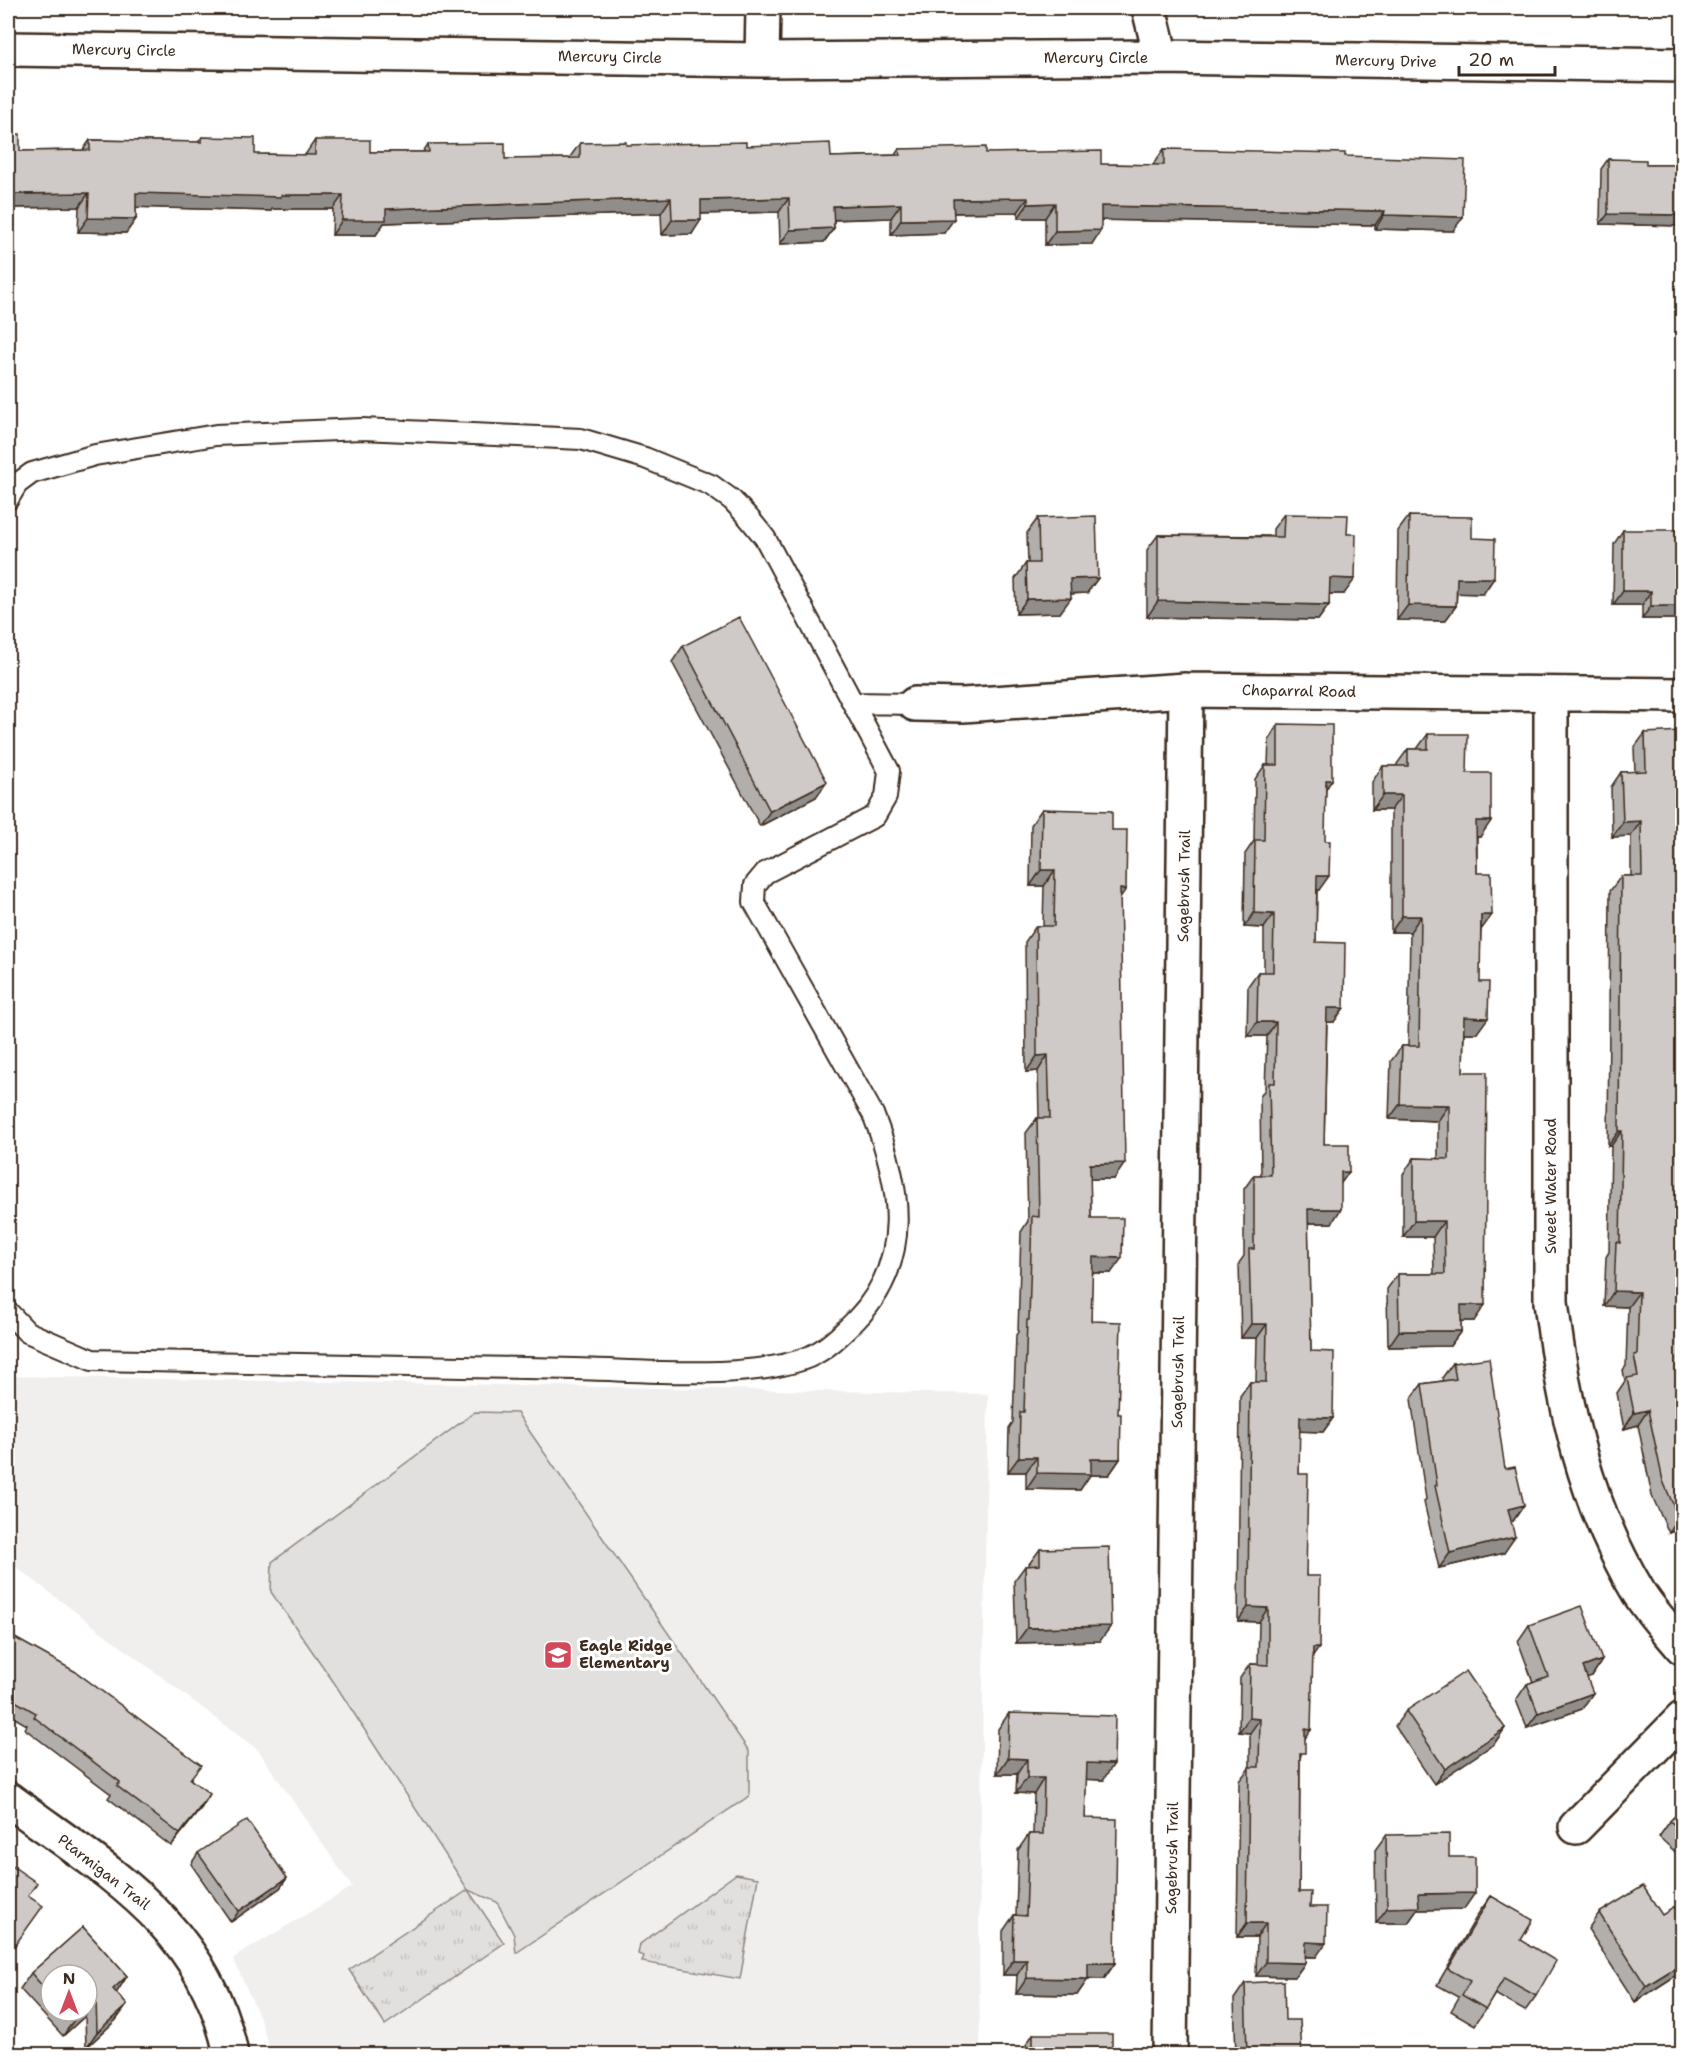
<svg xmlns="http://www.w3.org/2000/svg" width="1690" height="2062" viewBox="0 0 1690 2062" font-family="'Shantell Sans',sans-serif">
<defs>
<pattern id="park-tufts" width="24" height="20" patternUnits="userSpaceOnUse" patternTransform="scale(1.5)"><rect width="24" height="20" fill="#e2e0de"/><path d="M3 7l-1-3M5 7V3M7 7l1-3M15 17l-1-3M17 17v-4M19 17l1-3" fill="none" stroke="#c3c0be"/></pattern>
</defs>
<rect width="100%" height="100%" fill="#fff"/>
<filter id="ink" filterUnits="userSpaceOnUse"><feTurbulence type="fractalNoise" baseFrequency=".0167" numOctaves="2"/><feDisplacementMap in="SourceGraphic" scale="12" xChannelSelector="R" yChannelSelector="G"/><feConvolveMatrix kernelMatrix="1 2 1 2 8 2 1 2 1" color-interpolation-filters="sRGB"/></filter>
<g filter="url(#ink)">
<path fill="#f1efee" d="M8 1376 988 1394 979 1929 980 2054H271L260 2018 233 1958 352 1887 258 1750 8 1561Z"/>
<path fill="#e2e0de" stroke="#8e857e" stroke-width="1.5" d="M475 1412 517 1413 749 1751V1796L516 1953 514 1935 497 1902 468 1890 335 1684 271 1592 272 1562Z"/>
<path fill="url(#park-tufts)" stroke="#8e857e" stroke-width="1.5" d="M736 1874 758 1878 740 1979 642 1962 644 1956 638 1954 640 1944Z
M468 1890 504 1943 385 2025 349 1970Z"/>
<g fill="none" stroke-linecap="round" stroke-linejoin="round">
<g stroke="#3b2a1e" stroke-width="24">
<path id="service" d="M8 499 17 484 32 473 95 455 216 435 362 429 581 439 645 458 711 485 732 500 748 517 765 538 889 771 886 797 875 816 765 873 755 885 754 902 873 1114C901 1185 914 1260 856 1320 842 1334 827 1349 809 1357 752 1381 638 1370 575 1369 414 1366 253 1363 92 1360L27 1332 8 1312
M854 703 915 704"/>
</g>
<g stroke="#3b2a1e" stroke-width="38">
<path id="minor" d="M1149 8 1161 57
M8 49 762 60 1161 57 1682 65
M762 60 763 8
M1551 694V1302C1563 1404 1585 1504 1639 1593 1651 1612 1668 1630 1682 1647
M915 704 963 705 1186 690 1682 695
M8 1799C106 1872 205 1924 231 2054
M1576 1827 1682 1719
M1170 2054 1186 690"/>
</g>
<use href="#service" stroke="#fff" stroke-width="20"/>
<use href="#minor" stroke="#fff" stroke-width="33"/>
</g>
<path fill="#b2aeab" stroke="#3b2a1e" stroke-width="1.5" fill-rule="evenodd" d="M8 134 20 151 83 150 90 140 198 142 202 137 255 154 305 155 315 140 370 152H423L428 144 505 159 570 158V157L580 143 626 145 746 146 831 157 895 155 899 149 986 153 1101 164 1154 165V163L1164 149 1345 156 1453 231 1375 229V225L1101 220 1092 244 1045 245V218H1018V212L954 213 944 233 891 235V218L834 220V228L824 242 780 244 779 212 701 214 692 234 662 235 661 213 384 223 376 235H332L333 209H272L271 211 136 207V219L126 233 78 232 79 207 8 208Z
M1608 159 1646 165H1683V226L1600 224 1601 169Z
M1284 514 1344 594H1329V605L1318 620 1147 617V550L1158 535 1273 536V529Z
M1409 516 1472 538 1494 578 1483 594 1457 593 1456 606 1445 621 1397 620 1398 531Z
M1038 518 1098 578 1087 593 1071 594 1060 613 1016 614 1015 579 1026 563H1028L1027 533Z
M1623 530 1683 619H1642V605H1613L1614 544Z
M683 646 816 797 760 826 672 662Z
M1278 724 1326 789 1319 890H1317L1316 942 1334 1022H1327L1324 1144 1341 1182 1332 1223H1308L1311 1351 1333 1418 1323 1432 1299 1431V1474L1312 1657 1305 1738 1300 1759 1299 1892 1310 1907 1316 1957H1305V1963L1295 1977 1256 1976 1257 1937H1237L1239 1781 1250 1767V1733L1239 1732 1240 1678 1250 1664H1258L1259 1622 1238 1621 1240 1396 1250 1382H1256L1257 1338H1241L1239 1263 1244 1256V1189L1254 1175H1261L1260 1097 1265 1089 1267 1036H1247L1248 986 1258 972H1264V928L1244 927 1245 854 1254 841 1255 779 1265 765H1268L1269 739Z
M1645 733 1683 1129H1681L1680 1187 1683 1527 1669 1533 1652 1496 1638 1425 1624 1429 1617 1393 1625 1381 1623 1370 1626 1366 1628 1307 1604 1306 1606 1257 1609 1252 1611 1146H1608L1610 891 1621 876H1631V836L1612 837 1611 787 1621 772H1635L1634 748Z
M1428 734 1467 773 1480 837H1477V873L1481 930 1477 1033H1464L1463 1072 1474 1321H1461V1331L1450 1346 1388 1347 1387 1289 1398 1274H1434L1433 1237H1403V1174L1414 1158 1438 1159V1121L1389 1119 1391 1061 1402 1046H1408L1410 932H1391V810H1372V782L1383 766H1397V764L1408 749H1417Z
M1042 809 1112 830 1120 897 1114 1179H1090L1091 1218 1111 1273H1092L1091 1321 1118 1414 1120 1459 1109 1475H1090L1080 1490 1026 1489V1472H1008L1009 1428 1013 1422 1016 1335 1018 1332 1021 1232 1028 1221 1026 1133 1037 1118H1039L1038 1071 1026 1072 1025 942 1036 926H1043L1044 886H1030L1031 825Z
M1453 1363 1524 1505 1513 1521H1511L1504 1553 1439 1568 1424 1502 1426 1499 1411 1399 1422 1384 1443 1381 1442 1378Z
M1040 1549 1100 1641 1016 1643 1014 1581 1025 1566H1029V1564Z
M1529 1625 1602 1660 1592 1676 1587 1677 1582 1709 1527 1728 1516 1700 1527 1684 1533 1682 1518 1641Z
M8 1634 191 1779 202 1807 171 1846 108 1798 111 1794 25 1729 27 1725 8 1714Z
M1406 1711 1505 1728 1494 1744 1434 1784 1395 1726Z
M1009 1713 1103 1780 1086 1779 1085 1818 1115 1963 1104 1979H1088L1077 1995 1016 1994 1017 1975H1003V1931L1014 1915H1016L1018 1850 1029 1834H1033L1034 1794 1016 1793 1017 1774H997L998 1729Z
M1683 1808V1859L1659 1837 1670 1821Z
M1386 1835 1449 1857 1464 1909 1417 1910 1408 1923H1376L1375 1850Z
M198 1853 287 1878 280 1888 231 1922 191 1864Z
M1491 1896 1521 1940 1536 1996 1525 2011 1495 1994 1475 2025 1451 2011 1459 1997 1437 1985 1480 1911Z
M1599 1913 1662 1915 1683 1971 1635 2002 1588 1929Z
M83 1927 127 1976 116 1993 127 2005 116 2020 86 2048 85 2016 63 2036 20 1989 31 1973ZM51 1975H87V2011H51Z
M1245 1983 1285 2020 1302 2055H1236L1234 1999Z
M1033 2034 1112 2055H1026V2045Z"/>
<path fill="#918d8b" stroke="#3b2a1e" stroke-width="1.5" d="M89 193 79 207 8 208V194Z
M136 193 281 195H343L333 209H272L271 211 126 207Z
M671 198 661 213 384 223 376 235H332L342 220 386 209Z
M789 198 779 212 691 214 701 200Z
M1028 198 1018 212 944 213 953 199Z
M1055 203 1045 218H1018L1028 204Z
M901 204 891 218 824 220 833 206Z
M1101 206 1385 211 1375 225 1091 220Z
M1608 214 1683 215V226L1600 224Z
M1384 215 1463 217 1453 231 1375 229Z
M88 218 136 219 126 233 78 232Z
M954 219 944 233 891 235 901 220Z
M672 220H701L692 234 662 235Z
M834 228 824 242 780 244 790 230Z
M1101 230 1092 244 1045 245 1055 231Z
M1098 578 1087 593 1059 594 1070 579Z
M1330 578 1355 579 1344 594H1319Z
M1457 578H1494L1483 594 1446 593Z
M1623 591H1651L1642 605H1613Z
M1071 598 1060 613 1016 614 1027 599Z
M1158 601 1329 605 1318 620 1147 617Z
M1408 605 1456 606 1445 621 1397 620Z
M1651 606H1683V619H1642Z
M1326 780H1332L1322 795Z
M827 782 816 797 760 826 770 811Z
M1383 795H1402L1391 810H1372Z
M1476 821H1491L1480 837H1465Z
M1641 821 1631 836 1612 837 1623 822Z
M1041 870H1055L1044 886H1030Z
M1317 876H1329L1319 890H1307Z
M1120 889H1126L1115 905Z
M1254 913 1274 914 1264 928 1244 927Z
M1481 915H1492L1481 930Z
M1402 916H1421L1410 932H1391Z
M1327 1008H1344L1334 1022H1317Z
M1464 1017 1488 1018 1477 1033H1453Z
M1257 1022H1276L1267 1036H1247Z
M1048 1055 1038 1071 1026 1072 1037 1056Z
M1400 1104 1449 1105 1438 1121 1389 1119Z
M1681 1113H1683V1129H1671Z
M1619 1131H1622L1611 1146H1608Z
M1125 1163 1114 1179H1079L1090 1164Z
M1341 1172H1349L1339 1186Z
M1308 1209H1341L1332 1223H1298Z
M1414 1221H1444L1433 1237H1403Z
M1093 1257 1122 1258 1111 1273H1082Z
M1614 1291 1639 1292 1628 1307 1604 1306Z
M1461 1305H1485L1474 1321H1450Z
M1251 1324H1267L1257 1338H1241Z
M1399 1331H1461L1450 1346 1388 1347Z
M1648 1410 1638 1425 1624 1429 1634 1413Z
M1300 1417 1333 1418 1323 1432 1290 1431Z
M1019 1457H1037L1026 1472H1008Z
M1091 1459H1120L1109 1475H1090L1080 1490 1026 1489 1037 1473Z
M1524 1505 1513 1521 1497 1524 1508 1509Z
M1683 1516V1527L1669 1533 1679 1518Z
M1515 1537 1504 1553 1439 1568 1450 1553Z
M1248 1607 1268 1608 1259 1622 1238 1621Z
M1111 1626 1100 1641 1016 1643 1027 1628Z
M1313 1648H1319L1309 1662Z
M1602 1660 1592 1676 1572 1683 1583 1667Z
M1593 1693 1582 1709 1527 1728 1538 1713Z
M1249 1718 1260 1719 1250 1733 1239 1732Z
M1505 1728 1494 1744 1434 1784 1445 1769Z
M1305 1729 1311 1730 1301 1744Z
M1008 1758 1027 1759 1017 1774H997Z
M1087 1763 1114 1764 1103 1780 1076 1779Z
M1027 1778H1044L1034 1794 1016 1793Z
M210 1794 202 1807 171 1846Z
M287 1878 280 1888 231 1922 239 1911Z
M1475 1893 1464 1909 1417 1910 1408 1923H1376L1387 1908 1418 1894Z
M1247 1923H1266L1257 1937H1237Z
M1306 1942 1326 1943 1316 1957 1296 1956Z
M1013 1960H1027L1017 1975H1003Z
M1266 1962 1305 1963 1295 1977 1256 1976Z
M1088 1963H1115L1104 1979 1077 1978Z
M1683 1963V1971L1635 2002 1646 1986Z
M127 1976 117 1992 102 2005 113 1989Z
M1027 1978 1088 1979 1077 1995 1016 1994Z
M96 2000 85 2016 63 2036 73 2021 84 2011H87V2008Z
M127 2005 116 2020 86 2048 97 2032Z"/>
<path fill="#cfcac7" stroke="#3b2a1e" stroke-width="1.5" d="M8 134H20V151L90 150V140L202 142V137L255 138V154L315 155V140H370V152H429L428 144 505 143V159L580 158V143L626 142V145L746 142V146L830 143 831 157 900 155 899 149 986 147V153L1101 151V164L1164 165V149L1345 153V156L1465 160 1463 217 1384 215 1385 211 1101 206V230L1055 231V203L1028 204V198L953 199 954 219 901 220V204L833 206 834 228 790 230 789 198 701 200V220H672L671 198 386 209V220H342L343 195H281V197L136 193V219L88 218 89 193 8 194Z
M1608 159 1646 160V165H1683V215L1608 214Z
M1284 514 1348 515 1347 534H1356L1355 579 1330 578 1329 605 1158 601V535L1283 537Z
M1096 516 1098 578 1070 579 1071 598 1027 599 1026 563H1039L1038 518Z
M1409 516 1472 517V538L1495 539 1494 578H1457L1456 606 1408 605Z
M1623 530H1683V606H1651V591H1623Z
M739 617 827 782 770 811 683 646Z
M1278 724 1332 725V780H1326L1325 841H1330L1329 876H1317L1316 942 1345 943 1344 1008H1327L1324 1144H1349V1172H1341V1209H1308L1311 1351 1334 1352 1333 1418 1300 1417 1299 1474H1308L1306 1576H1320L1319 1648H1313L1311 1730 1305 1729V1753H1300L1299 1892H1311L1310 1907H1327L1326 1943 1306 1942 1305 1963 1266 1962V1923H1247L1249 1767H1259L1260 1719 1249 1718 1250 1664 1268 1665V1608L1248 1607 1250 1382H1266L1267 1324H1251L1249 1249H1254V1175H1271L1269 1083H1275L1276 1022H1257L1258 972H1273L1274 914 1254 913 1255 840H1264L1265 765H1278Z
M1682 731 1683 1113H1681L1680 1187H1683V1516L1679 1518 1663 1481 1648 1410 1634 1413 1627 1378 1638 1376 1634 1355 1637 1354 1639 1292 1614 1291 1616 1242 1620 1243 1622 1131H1619L1621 876H1642L1641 821 1623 822 1621 772 1646 771 1645 733Z
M1428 734H1468L1467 773H1491V821H1476L1477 873H1491L1492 915H1481L1480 982H1489L1488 1018 1464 1017 1463 1072H1487L1485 1305H1461V1331H1399L1398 1274H1445L1444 1221H1414V1158L1449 1159V1105L1400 1104 1402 1046H1419L1421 916H1402V795H1383V766H1408V749H1428Z
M1042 809 1112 811V830H1127L1126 889H1120L1125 1163 1090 1164 1091 1218H1123L1122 1258 1093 1257 1091 1321 1121 1322 1118 1414H1121L1120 1459H1091V1474L1037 1473V1457H1019L1020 1412H1024L1027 1320H1029L1032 1216 1039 1217 1037 1118H1050L1048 1055 1037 1056 1036 926H1054L1055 870H1041Z
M1489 1358 1505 1469 1515 1467 1524 1505 1508 1509 1515 1537 1450 1553 1435 1486 1437 1485 1422 1384 1456 1379 1453 1363Z
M1109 1547 1111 1626 1027 1628 1025 1566 1040 1565V1549Z
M1582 1606 1602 1660 1583 1667 1593 1693 1538 1713 1527 1684 1548 1676 1529 1625Z
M8 1634 76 1672 201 1765 190 1779 210 1794 180 1834 117 1786 120 1782 34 1717 36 1713 8 1697Z
M1466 1671 1505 1728 1445 1769 1406 1711Z
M1009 1713 1115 1716 1114 1764 1087 1763 1085 1818 1117 1819 1115 1963H1088V1979L1027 1978V1960H1013L1014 1915 1026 1916 1029 1834H1043L1044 1778H1027V1759L1008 1758Z
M1683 1808V1833L1670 1821Z
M247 1820 287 1878 239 1911 198 1853Z
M1449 1834V1857H1475V1893L1418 1894 1419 1907 1387 1908 1386 1835Z
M8 1863 37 1883 28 1896 43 1906 8 1955Z
M1643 1886 1662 1915 1675 1907 1683 1918V1963L1646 1986 1599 1913Z
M1491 1896 1533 1920 1521 1940 1556 1961 1536 1996 1504 1978 1486 2009 1462 1995 1470 1981 1448 1969Z
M83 1927 127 1976 113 1989 127 2005 97 2032 96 2000 87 2008V1975H51V1996L31 1973Z
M1284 1981 1285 2020H1300L1302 2055H1247L1245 1983Z
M65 2011H84L73 2021Z
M1033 2034H1112V2055H1033Z
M165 2051V2055H97V2053Z"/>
</g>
<defs>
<g id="school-square" transform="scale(1.5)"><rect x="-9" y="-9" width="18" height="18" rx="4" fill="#d1495b" stroke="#fff"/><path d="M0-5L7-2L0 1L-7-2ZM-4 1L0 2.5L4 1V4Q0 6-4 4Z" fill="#fff"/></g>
</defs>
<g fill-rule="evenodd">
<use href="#school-square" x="558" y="1655"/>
</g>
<g text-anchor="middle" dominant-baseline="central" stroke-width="6" stroke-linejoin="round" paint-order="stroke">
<g font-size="15" fill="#3b2a1e" stroke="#fff">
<text transform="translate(124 50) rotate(1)">Mercury Circle</text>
<text transform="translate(610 57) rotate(1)">Mercury Circle</text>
<text x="1096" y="58">Mercury Circle</text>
<text transform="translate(1386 61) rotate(1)">Mercury Drive</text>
<text transform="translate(1299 691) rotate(1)">Chaparral Road</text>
<text transform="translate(1184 886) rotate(-89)">Sagebrush Trail</text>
<text transform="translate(1551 1186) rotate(-90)">Sweet Water Road</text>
<text transform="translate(1178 1372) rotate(-89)">Sagebrush Trail</text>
<text transform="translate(1172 1858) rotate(-89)">Sagebrush Trail</text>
<text transform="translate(104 1872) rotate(38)">Ptarmigan Trail</text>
</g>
<g font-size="15" font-weight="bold" fill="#3b2a1e" stroke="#fff" text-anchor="start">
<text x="579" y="1646">Eagle Ridge<tspan x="579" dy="17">Elementary</tspan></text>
</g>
</g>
<rect width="1690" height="2062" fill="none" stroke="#fff" stroke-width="30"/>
<rect x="15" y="15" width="1660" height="2032" fill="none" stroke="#3b2a1e" stroke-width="2" filter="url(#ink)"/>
<g transform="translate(69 1993)"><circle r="28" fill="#ffffff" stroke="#b1aaa5" stroke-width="1.5"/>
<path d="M0-4.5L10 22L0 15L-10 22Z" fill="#d1495b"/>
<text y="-9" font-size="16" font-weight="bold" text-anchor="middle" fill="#3b2a1e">N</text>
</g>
<path d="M1459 66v9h96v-9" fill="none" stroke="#3b2a1e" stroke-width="3"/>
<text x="1468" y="66" font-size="18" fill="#3b2a1e" stroke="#ffffff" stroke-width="4.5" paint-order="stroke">20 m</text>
</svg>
